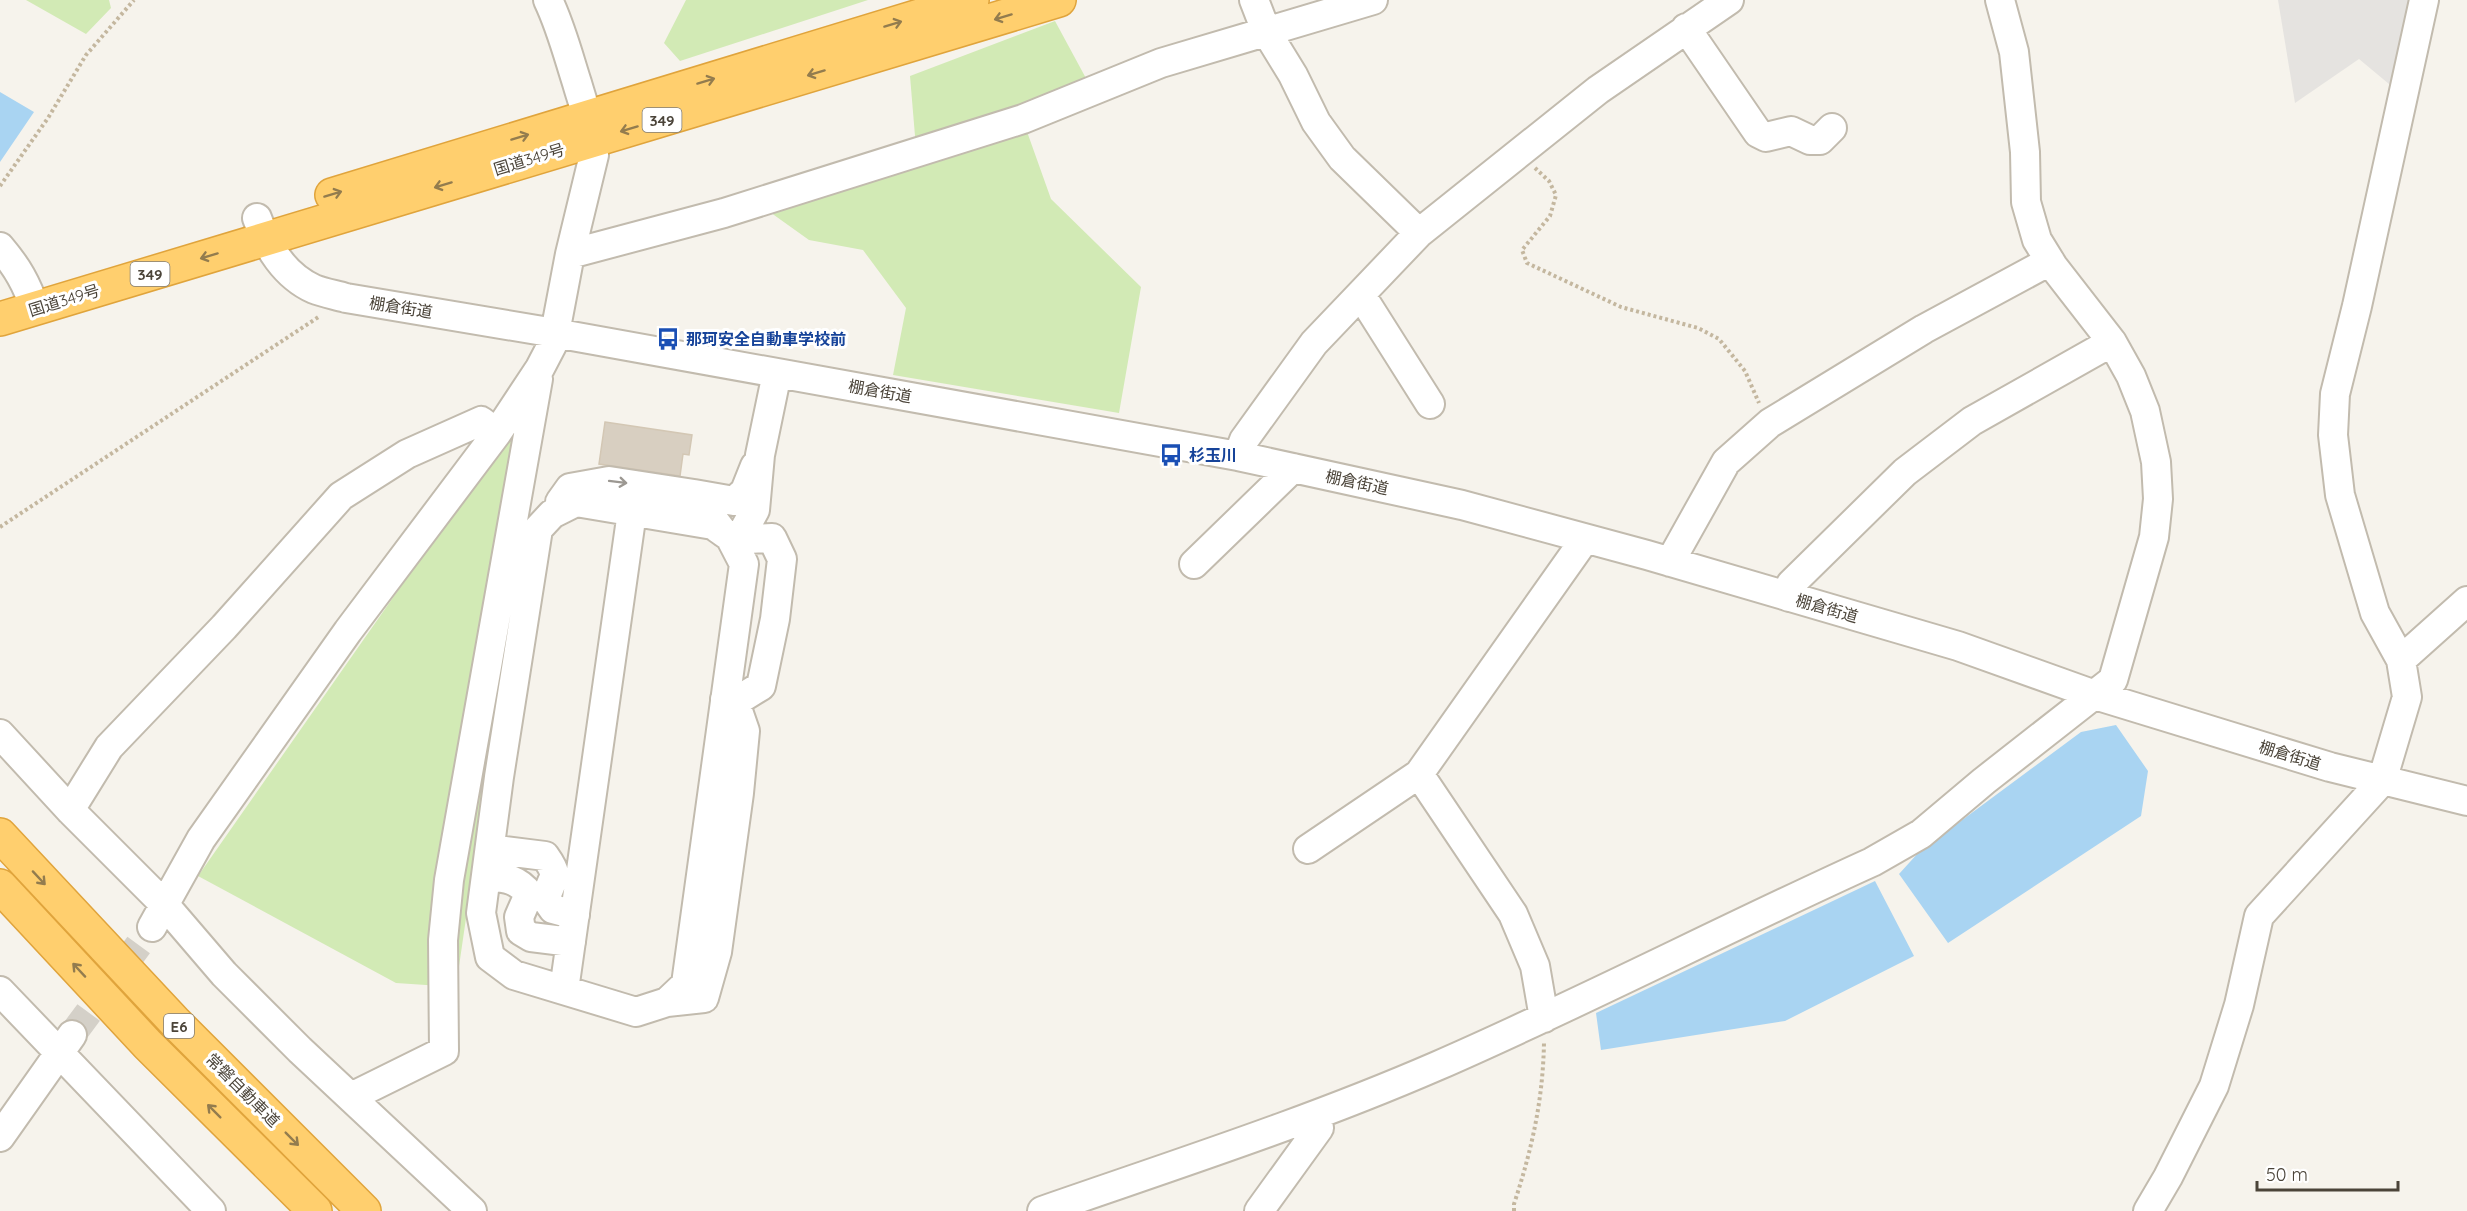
<svg xmlns="http://www.w3.org/2000/svg" width="2467" height="1211" viewBox="0 0 2467 1211" font-family="Quicksand,'Noto Sans JP',sans-serif">
<rect width="100%" height="100%" fill="#f6f3ec"/>
<path fill="#d2eab5" d="M26 0H109L111 8 86 34Z
M686 0H868L680 61 664 43Z
M1055 21 1088 82 1020 112 1051 199 1141 287 1119 413 893 375 906 308 863 250 809 240 767 210 917 160 910 76Z
M540 410 456 987 396 983 198 876 523 412Z"/>
<path fill="#e5e3e0" d="M2278 0H2413L2395 89 2359 59 2295 103Z"/>
<path fill="#a9d4f2" d="M0 92 34 112 0 162Z
M2116 725 2148 771 2141 816 1948 943 1899 874 1919 852 2081 732Z
M1875 881 1914 956 1785 1021 1601 1050 1596 1013Z"/>
<path fill="#d8cfc1" stroke="#d3c7b4" stroke-width="1.5" d="M605 422 692 435 689 455 683 454 680 476 599 464Z"/>
<g fill="none" stroke-linecap="round" stroke-linejoin="round">
<path stroke="#d4d0c8" stroke-width="28" stroke-dasharray="28 14" stroke-linecap="butt" d="M72 1035 152 927"/>
<g stroke="#c2bbae" stroke-width="32">
<path id="minor" d="M1254 0 1266 31 1293 75 1316 122 1342 158 1419 233
M1686 28 1758 133 1766 137 1791 131 1810 140H1820L1832 128
M257 218C267 247 285 276 314 289 324 293 336 295 346 298L555 333 1238 456 1462 505 1647 555 1958 646 2095 695 2330 767 2467 801
M0 247C17 267 27 284 35 309
M570 254 724 213 1023 119 1161 63 1373 0
M1361 295 1430 404
M1238 456 1244 440 1314 343 1419 233 1598 90 1729 0
M694 494 734 501 745 491 755 466
M560 502 570 488 609 481 694 494 723 532
M576 502 713 525 730 537 744 564 686 984 667 1002 636 1012 514 975 490 957 481 913 499 777 538 529 552 514Z
M735 546 747 539 772 538 782 559 775 619 761 686 735 702
M735 546 755 510 760 455 777 373
M1670 562 1726 462 1770 423 1924 329 2050 261
M1194 564 1293 468
M1789 597 1791 584 1905 472 1972 421 2112 342
M2401 660 2467 601
M0 734 70 810 164 904 224 974 300 1050 472 1211
M1419 774 1585 539
M70 810 109 747 224 627 341 496 407 454 481 421 497 433
M490 849 545 856C562 880 551 875 546 899L553 909 575 915
M1308 849 1419 774 1513 914 1535 966 1544 1018
M486 876C505 878 517 878 529 894L519 917 521 931 531 937 571 942
M152 927 201 839 348 631 497 433 540 368 552 345 555 333 570 254 594 155C593 131 584 107 577 83 568 55 561 27 548 0
M564 990 632 512
M0 991 211 1211
M667 1002 704 998 717 952 739 793 745 731 735 702 725 699
M351 1097 444 1051 443 940 449 880 538 379
M0 1137 72 1035
M1042 1211C1174 1165 1308 1122 1437 1066 1584 1002 1726 928 1872 862L1921 834 1984 781 2113 680 2154 537 2158 499 2156 462 2145 411 2131 376 2112 342 2053 266 2037 240 2026 202 2025 152 2014 52 2000 0
M1259 1211 1319 1128 1317 1116
M2148 1211 2168 1177 2214 1086 2239 1005 2259 916 2382 781 2407 697 2401 660 2375 613 2340 495 2333 435 2335 394 2357 306 2424 0"/>
</g>
<g stroke="#e0a43c" stroke-width="36">
<path id="highway" d="M332 195 972 0
M0 319 1059 0
M0 835 176 1023 364 1211
M0 886 148 1045 315 1211"/>
</g>
<path stroke="#c4b79f" stroke-width="4" stroke-dasharray="3 3" stroke-linecap="butt" d="M1535 168 1549 181 1556 195 1550 216 1522 250 1527 263 1621 307 1698 328 1719 339 1745 371 1759 403
M0 186 48 118 86 55 134 0
M0 527 320 316
M1514 1211V1204C1532 1149 1543 1100 1544 1042"/>
<use href="#minor" stroke="#fff" stroke-width="28"/>
<use href="#highway" stroke="#ffcf6e" stroke-width="33"/>
</g>
<defs><path id="oneway-shaft" d="M-6 0H5M1.5-3L5.5 0L1.5 3" fill="none" stroke-width="1.6" stroke-linecap="round" stroke-linejoin="round" transform="scale(1.5)"/></defs>
<g stroke="#937c4e">
<use href="#oneway-shaft" transform="translate(1003 17) rotate(163)"/>
<use href="#oneway-shaft" transform="translate(893 24) rotate(-17)"/>
<use href="#oneway-shaft" transform="translate(816 73) rotate(163)"/>
<use href="#oneway-shaft" transform="translate(706 81) rotate(-17)"/>
<use href="#oneway-shaft" transform="translate(629 129) rotate(163)"/>
<use href="#oneway-shaft" transform="translate(520 137) rotate(-17)"/>
<use href="#oneway-shaft" transform="translate(443 185) rotate(163)"/>
<use href="#oneway-shaft" transform="translate(333 194) rotate(-17)"/>
<use href="#oneway-shaft" transform="translate(209 256) rotate(163)"/>
<use href="#oneway-shaft" transform="translate(39 878) rotate(47)"/>
<use href="#oneway-shaft" transform="translate(79 970) rotate(-133)"/>
<use href="#oneway-shaft" transform="translate(214 1111) rotate(-135)"/>
<use href="#oneway-shaft" transform="translate(292 1139) rotate(45)"/>
</g>
<use stroke="#9c9892" href="#oneway-shaft" transform="translate(618 482) rotate(7)"/>
<defs>
<g id="bus-bare" transform="scale(1.8)"><path d="M-5-6H5V4H4V6H2V4H-2V6H-4V4H-5ZM-3.5-4V0h7V-4ZM-3.5 1.2v1.5H-2V1.2ZM2 1.2v1.5H3.5V1.2Z" fill="#1a4fb4" stroke="#fff" stroke-width="2.5" paint-order="stroke"/></g>
</defs>
<g fill-rule="evenodd">
<use href="#bus-bare" x="668" y="339"/>
<use href="#bus-bare" x="1171" y="455"/>
</g>
<g text-anchor="middle" dominant-baseline="central" stroke-width="6" stroke-linejoin="round" paint-order="stroke">
<g fill="#fff" stroke="#817c74" stroke-width="1.5">
<rect x="642.5" y="108" width="39" height="24" rx="4.5"/>
<rect x="130.5" y="262" width="39" height="24" rx="4.5"/>
<rect x="164" y="1014" width="30" height="24" rx="4.5"/>
</g>
<g font-size="15" font-weight="bold" fill="#4b4439">
<text x="662" y="120">349</text>
<text x="150" y="274">349</text>
<text x="179" y="1026">E6</text>
</g>
<g font-size="16" fill="#4b4439" stroke="#fff">
<text transform="translate(529 159) rotate(-17)">国道349号</text>
<text transform="translate(64 300) rotate(-17)">国道349号</text>
<text transform="translate(401 307) rotate(9)">棚倉街道</text>
<text transform="translate(880 391) rotate(10)">棚倉街道</text>
<text transform="translate(1357 482) rotate(12)">棚倉街道</text>
<text transform="translate(1827 608) rotate(16)">棚倉街道</text>
<text transform="translate(2290 755) rotate(17)">棚倉街道</text>
<text transform="translate(243 1090) rotate(45)">常磐自動車道</text>
</g>
<g font-size="16" font-weight="bold" fill="#164399" stroke="#fff" text-anchor="start">
<text x="686" y="339">那珂安全自動車学校前</text>
<text x="1189" y="455">杉玉川</text>
</g>
</g>
<path d="M2257 1181v9h141v-9" fill="none" stroke="#4b4439" stroke-width="3"/>
<text x="2266" y="1181" font-size="18" fill="#4b4439" stroke="#ffffff" stroke-width="4.5" paint-order="stroke">50 m</text>
</svg>
